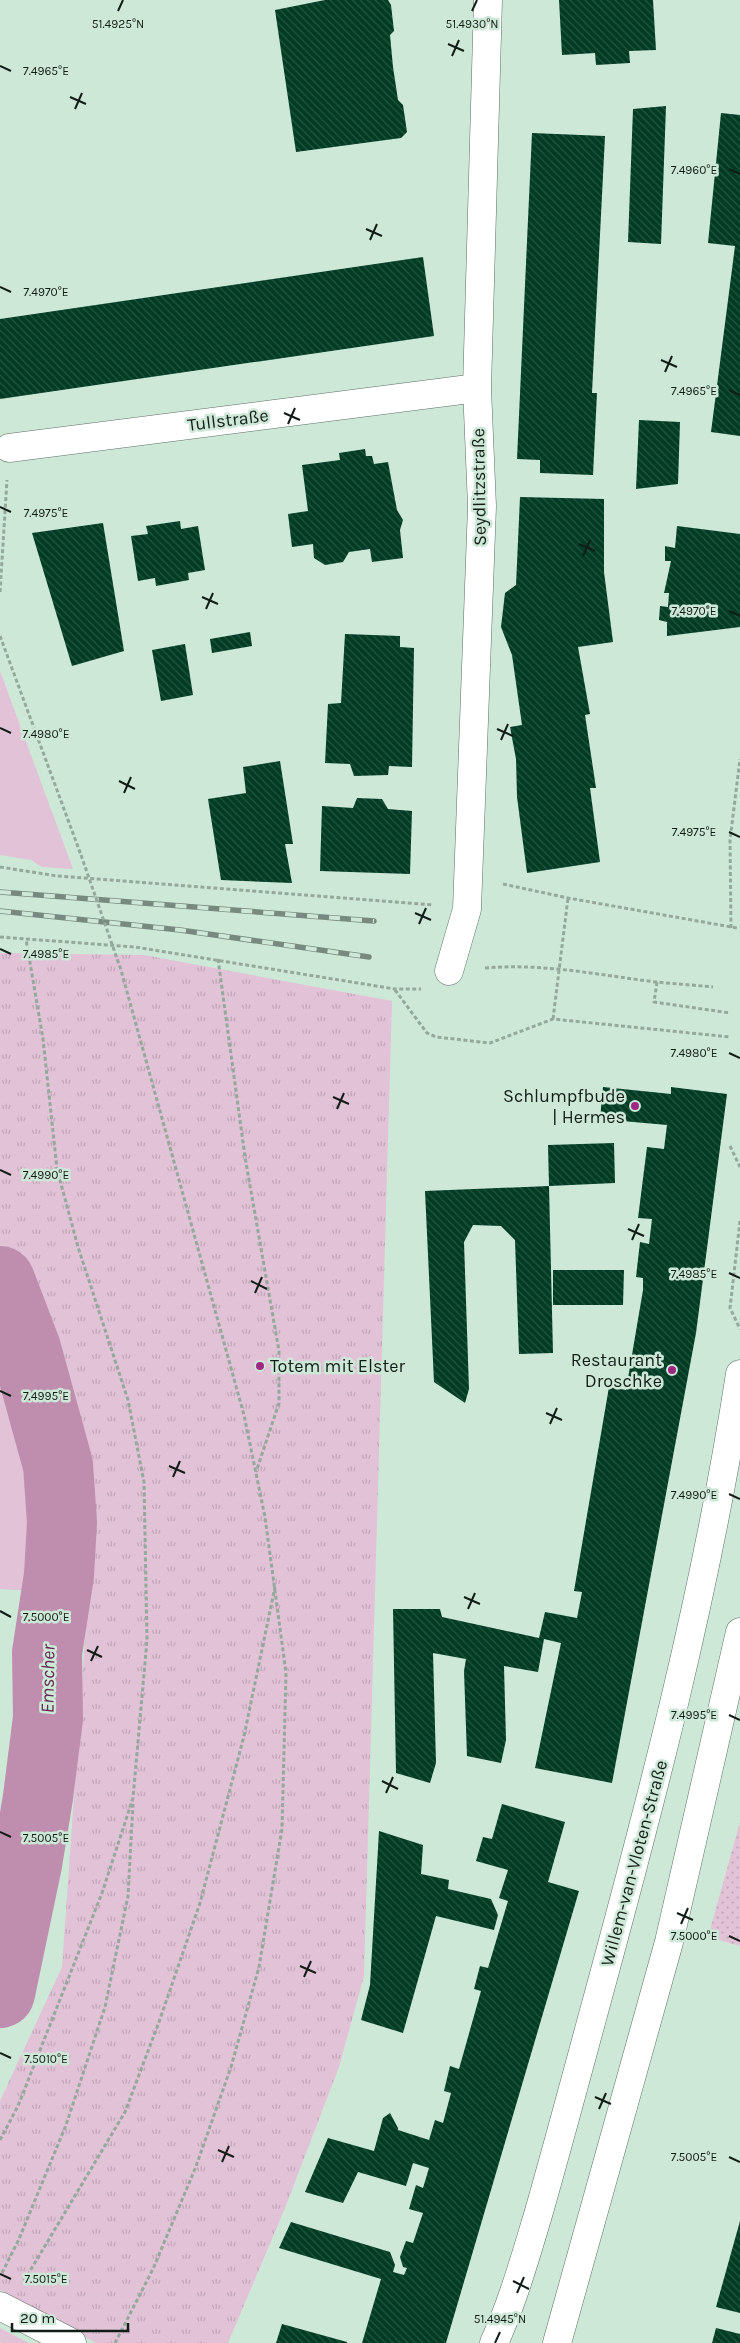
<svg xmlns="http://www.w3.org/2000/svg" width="740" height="2343" viewBox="0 0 740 2343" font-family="Karla,sans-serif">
<defs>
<pattern id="park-tufts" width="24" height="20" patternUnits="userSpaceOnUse" patternTransform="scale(1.25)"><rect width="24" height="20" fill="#e2c2d7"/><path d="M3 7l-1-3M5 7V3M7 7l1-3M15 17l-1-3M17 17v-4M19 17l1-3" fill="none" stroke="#c1a6b8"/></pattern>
<pattern id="garden-dots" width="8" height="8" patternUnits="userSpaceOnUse" patternTransform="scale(1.25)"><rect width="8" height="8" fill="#e2c2d7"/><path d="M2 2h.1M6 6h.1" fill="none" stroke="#c1a6b8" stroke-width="1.8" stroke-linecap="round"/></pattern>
<pattern id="building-back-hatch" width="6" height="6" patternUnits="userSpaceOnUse" patternTransform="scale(1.25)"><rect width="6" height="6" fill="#003c23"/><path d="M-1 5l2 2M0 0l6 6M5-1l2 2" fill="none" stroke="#255541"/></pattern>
</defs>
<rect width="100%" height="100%" fill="#cee8d8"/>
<path fill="#e2c2d7" d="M0 671 73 869 42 867 31 860 0 855Z
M0 1242 59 1431 85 1594 0 1589Z
M0 2328 29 2343H2L0 2342Z"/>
<path fill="url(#park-tufts)" d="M0 953 144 955 392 1001 364 1976 339 2067 285 2208 228 2343H96L0 2290V2101L62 1967 87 1612 59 1431 0 1242Z"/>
<path fill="url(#garden-dots)" d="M740 1822V1946L708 1937Z"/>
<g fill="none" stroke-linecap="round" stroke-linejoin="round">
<path stroke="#bf8eaf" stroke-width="70" d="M0 1281 26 1349 58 1465 62 1522 59 1575 47 1653 48 1718 38 1797 27 1864 0 1993"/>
</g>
<path fill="url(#building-back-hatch)" d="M325 0H388L391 5 394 31 390 35 393 67 398 100 403 105 407 132 401 138 296 152 275 10Z
M559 0H653L656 50 629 51 630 63 596 65 595 53 562 55Z
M666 106 661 244 628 242 633 109Z
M721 113 740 115V436L711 432 735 246 708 243Z
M532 133 605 136 592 393H597L593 475 540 473V460L517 459Z
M423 257 434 336 0 399V319Z
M639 420 680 422 678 484 636 489Z
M365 449 366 456H372L374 464 388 462 397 510 403 520 400 530 403 558 372 562 370 549 349 552 343 562 325 565 314 558 313 544 292 547 288 514 308 511 302 465 340 460 339 453Z
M520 497 604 499V572L613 642 578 647 590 714 585 715 596 788H590L600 862 527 873 517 797 516 759 510 727 522 725 512 655 501 627 505 593 516 585Z
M180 521 181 529 198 526 205 570 188 573 189 580 156 586 155 578 138 581 131 536 148 534 146 526Z
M103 523 124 651 72 666 32 533Z
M677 526 740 534V627L667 636V622L659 620 660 606 668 607 669 593H664L671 561H665V546L675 548Z
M250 632 252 646 212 653 210 639Z
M345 634 400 636V647L414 648 412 767 389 766 388 775 354 776 350 764 325 763 328 704 341 703Z
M185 644 193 695 161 701 152 650Z
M280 761 293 844H285L292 883 221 880 208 799 246 793 243 767Z
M357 798 382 799 388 809 412 811 410 874 320 871 322 806 353 808Z
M603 1087 671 1094V1087L727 1094 696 1333 612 1783 535 1768 561 1643 544 1639 538 1672 504 1666 506 1740 501 1763 467 1756 464 1671 466 1659 433 1653 436 1763 430 1783 396 1773 393 1609H440L442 1617 539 1638 545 1612 577 1618 582 1592 574 1591 609 1387 626 1390 643 1290V1278L636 1277 640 1242 649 1244 652 1219 638 1218 647 1147 664 1149 667 1125 600 1119Z
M614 1143 615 1183 549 1186 553 1353 519 1354 515 1240 501 1226 473 1225 464 1242 469 1389 465 1403 434 1382 425 1191 549 1186 548 1145Z
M553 1270H624L623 1305H553Z
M502 1804 565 1822 548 1882 579 1891 446 2343H362L381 2279 279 2248 291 2222 390 2252 395 2265 393 2272 404 2275 407 2268 403 2267 400 2257 406 2241 413 2243 423 2213 409 2209 416 2185 423 2188 429 2168 413 2163 406 2186 358 2172 343 2203 305 2192 328 2138 374 2151 383 2118 390 2113 398 2128V2130L429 2140 435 2120 443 2123 451 2093 444 2091 450 2066 459 2069 481 1991 474 1989 480 1966 488 1968 508 1901 499 1898 508 1870 476 1861 483 1837 492 1839Z
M379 1831 423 1845 421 1874 449 1880 448 1889 491 1899 498 1915 494 1930 436 1916 403 2033 361 2020 370 1985Z
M740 2221V2313L716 2307Z
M282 2324 347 2342V2343H276Z
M716 2328 740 2334V2343H712Z"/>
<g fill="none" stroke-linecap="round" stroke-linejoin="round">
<g stroke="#5a7063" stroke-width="29">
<path id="minor" d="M9 448 477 388
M449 971 467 909 482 506 477 388 488 0"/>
</g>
<g stroke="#5a7063" stroke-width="29">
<path id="major" d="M0 2306 72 2343
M494 2343C513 2301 525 2258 538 2215 556 2152 573 2089 590 2026 649 1810 706 1595 740 1374
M557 2343 669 1942 740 1632"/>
</g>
<path stroke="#94a99c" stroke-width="3" stroke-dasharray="4 2.5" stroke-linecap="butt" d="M0 592 7 480
M0 636 81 855
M0 867 57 876 433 905
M503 884 568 898 737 928
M731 928 730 840 740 759
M0 937 135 947 395 989H421
M218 959 245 1157 279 1351V1403L256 1472
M485 968C544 963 598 975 656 982 675 984 694 985 713 987
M657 982 654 1002 730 1013
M395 990 427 1033 436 1037 490 1043 553 1019 730 1037
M553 1019 568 898
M730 1146 740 1167
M740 1221 730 1308 740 1329
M0 2140 18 2106 102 1893 133 1798 147 1640 144 1482 128 1400 78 1247 57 1169 43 1039 26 939
M2 2273 19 2239 66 2125 105 2007 128 1896 133 1804
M24 2281 125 2112 159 2022 200 1903 244 1736 275 1587
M115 2343 153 2269 195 2169 231 2067 259 1967 282 1829 286 1673 265 1517 244 1415 121 970"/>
<use href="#minor" stroke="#fff" stroke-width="28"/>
<use href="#major" stroke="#fff" stroke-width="28"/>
<g stroke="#788a7f" stroke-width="5.5">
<path id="rail" d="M0 892 374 921
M0 911 180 930 369 957"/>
</g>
<use href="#rail" stroke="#cee8d8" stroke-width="4" stroke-dasharray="11" stroke-linecap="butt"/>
<path stroke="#94a99c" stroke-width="3" stroke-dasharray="4 2.5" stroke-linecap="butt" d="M81 855 121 970"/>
</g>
<path fill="none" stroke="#131d17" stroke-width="2" d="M118 11 123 0M472 11 477 0M448 44 464 51M452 56 459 40M0 66 11 71M70 97 86 104M75 109 82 93M729 169 740 174M366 229 382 236M370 240 377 224M0 287 11 292M661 360 677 367M665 372 672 356M729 390 740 395M284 413 300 420M288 424 295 408M0 507 11 512M579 544 595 551M583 556 590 540M202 597 218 604M206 609 213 593M729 611 740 616M0 728 11 733M497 729 513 736M501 740 508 724M119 781 135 789M124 793 131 777M729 832 740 837M415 913 431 920M419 924 426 908M0 949 11 954M729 1053 740 1058M333 1097 349 1104M337 1109 344 1093M0 1170 11 1175M628 1229 644 1236M632 1240 639 1224M729 1273 740 1278M251 1281 267 1289M255 1293 262 1277M0 1391 11 1396M546 1413 562 1420M550 1424 557 1408M169 1466 185 1473M173 1477 180 1461M729 1494 740 1499M464 1597 480 1604M468 1609 475 1593M0 1611 11 1617M87 1650 102 1657M91 1661 98 1646M729 1715 740 1720M382 1781 398 1789M386 1793 393 1777M0 1832 11 1837M677 1913 693 1920M681 1924 688 1908M729 1936 740 1941M300 1966 316 1973M304 1977 311 1961M0 2053 11 2058M595 2097 611 2104M599 2109 606 2093M218 2150 234 2157M729 2157 740 2162M222 2162 229 2146M0 2274 11 2279M513 2281 529 2289M517 2293 524 2277M495 2343 500 2332"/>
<g fill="#9e2781" stroke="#cee8d8" stroke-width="2">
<circle cx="635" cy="1106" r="5"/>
<circle cx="260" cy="1366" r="5"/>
<circle cx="672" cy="1370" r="5"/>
</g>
<g text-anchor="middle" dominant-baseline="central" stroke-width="5" stroke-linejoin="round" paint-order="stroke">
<g font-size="18" fill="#131d17" stroke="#cee8d8">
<text transform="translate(228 420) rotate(-7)">Tullstraße</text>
<text transform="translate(479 487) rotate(-91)">Seydlitzstraße</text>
<text transform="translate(634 1863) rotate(-75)">Willem-van-Vloten-Straße</text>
</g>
<g font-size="18" fill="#131d17" stroke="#cee8d8" text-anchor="end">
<text x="625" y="1096">Schlumpfbude<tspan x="625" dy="21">| Hermes</tspan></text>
<text x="662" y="1360">Restaurant<tspan x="662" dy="21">Droschke</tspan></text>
<text x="270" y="1366" text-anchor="start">Totem mit Elster</text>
</g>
<g font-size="19" font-style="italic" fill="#642753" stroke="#cee8d8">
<text transform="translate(48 1679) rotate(-89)">Emscher</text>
</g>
</g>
<g font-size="12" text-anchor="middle" fill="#131d17" stroke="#cee8d8" stroke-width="5" stroke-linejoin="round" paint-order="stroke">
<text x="118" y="28">51.4925°N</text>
<text x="472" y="28">51.4930°N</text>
<text x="46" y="75">7.4965°E</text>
<text x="694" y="174">7.4960°E</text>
<text x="46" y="296">7.4970°E</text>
<text x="694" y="395">7.4965°E</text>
<text x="46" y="517">7.4975°E</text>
<text x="694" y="615">7.4970°E</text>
<text x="46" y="738">7.4980°E</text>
<text x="694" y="836">7.4975°E</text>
<text x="46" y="958">7.4985°E</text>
<text x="694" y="1057">7.4980°E</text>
<text x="46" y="1179">7.4990°E</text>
<text x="694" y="1278">7.4985°E</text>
<text x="46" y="1400">7.4995°E</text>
<text x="694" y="1499">7.4990°E</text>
<text x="46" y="1621">7.5000°E</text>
<text x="694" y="1719">7.4995°E</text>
<text x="46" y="1842">7.5005°E</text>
<text x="694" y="1940">7.5000°E</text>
<text x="46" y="2063">7.5010°E</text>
<text x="694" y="2161">7.5005°E</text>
<text x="46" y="2283">7.5015°E</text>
<text x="500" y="2323">51.4945°N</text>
</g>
<path d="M12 2323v8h116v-8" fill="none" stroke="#131d17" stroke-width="2.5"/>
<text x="20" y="2323" font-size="15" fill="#131d17" stroke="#cee8d8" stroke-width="4" paint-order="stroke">20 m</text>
</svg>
